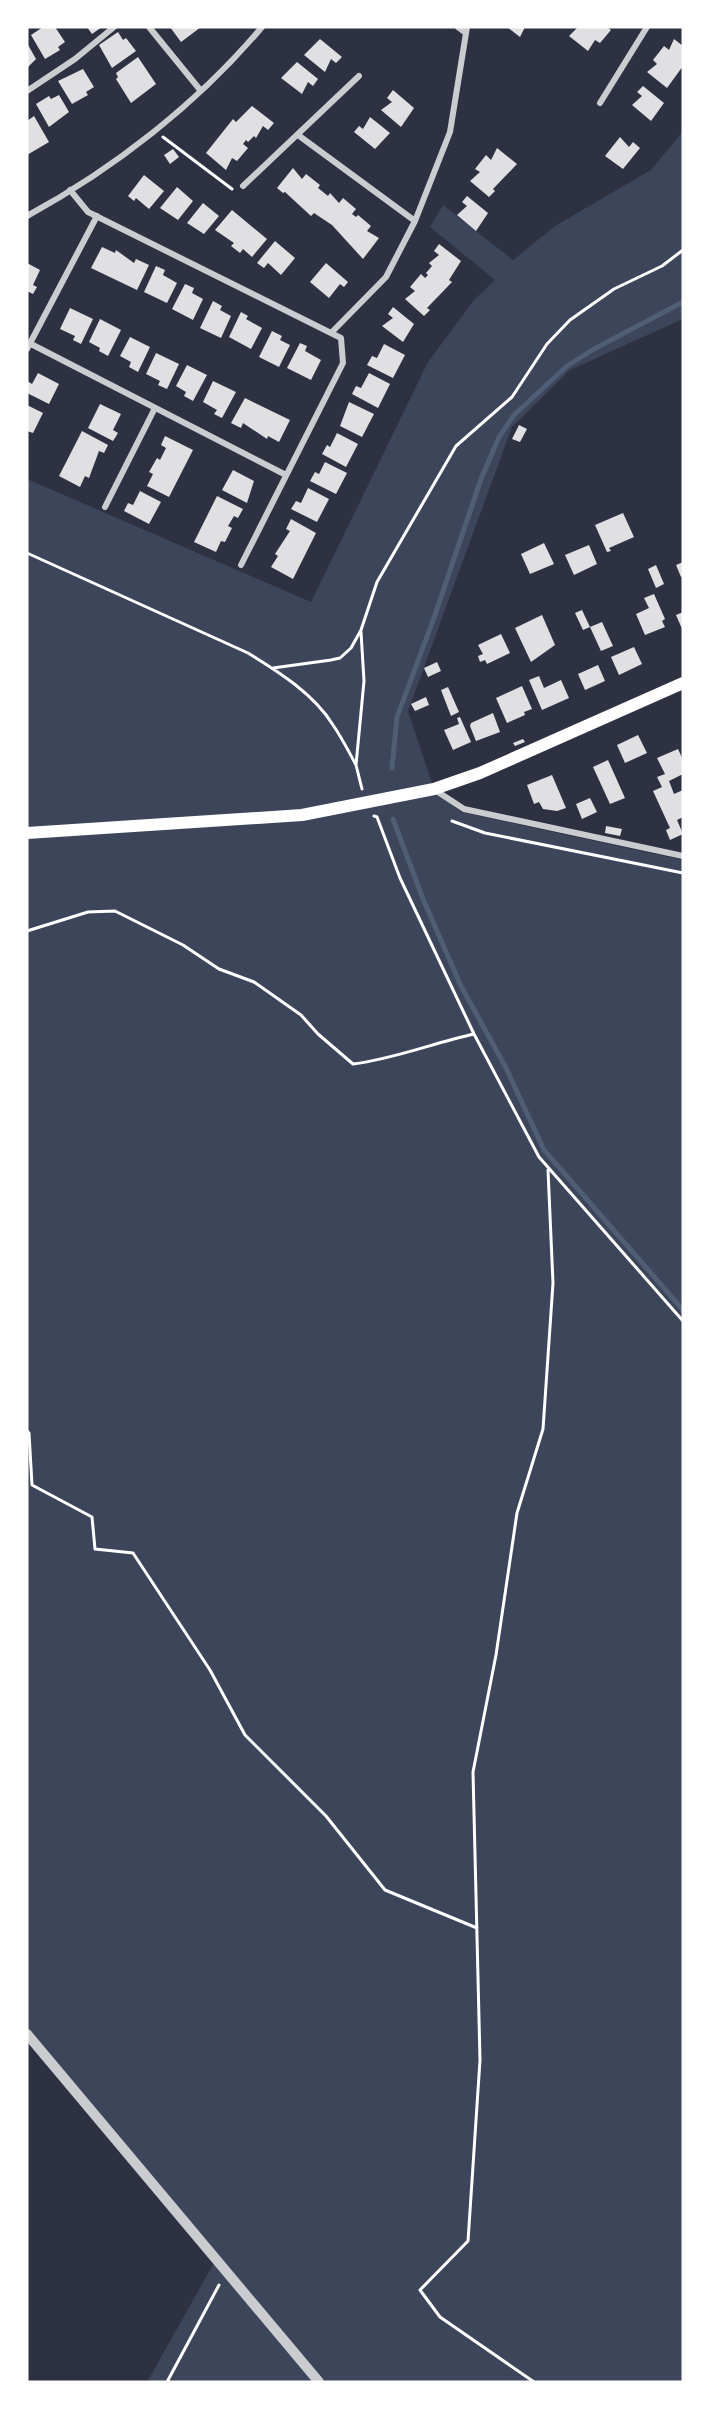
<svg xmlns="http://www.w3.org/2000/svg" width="710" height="2409" viewBox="0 0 710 2409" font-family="'Noto Serif',serif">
<rect width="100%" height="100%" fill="#2d3142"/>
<path fill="#3c4559" d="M683 131V319L570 370 512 427 408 711 434 789 461 812 683 860V2382H147L215 2261 27 2034V479L311 602 428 362 474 300 495 280 430 227 443 205 513 260 555 226 651 170Z"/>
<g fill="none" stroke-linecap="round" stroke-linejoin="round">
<path stroke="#4f5d75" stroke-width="5" d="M392 768 397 717 435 615 481 479 499 437 514 415 567 366 594 349 683 302
M393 819 423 899 461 986 505 1066 544 1150 683 1310"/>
</g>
<path fill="#e0e0e3" d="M43 27H55L65 42 58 47 60 50 45 59 31 35Z
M87 27H102L92 34Z
M170 27H201L181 42Z
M507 27H525L520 37Z
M578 27H607L611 30 600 43 595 40 588 51 569 36Z
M118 32 123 40 126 38 136 51 112 68 99 45Z
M320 39 342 57 336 63 331 59 325 72 304 55Z
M674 39 683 46V66L667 88 647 72 657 64 653 60 664 46 669 50Z
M27 43 36 59 27 68Z
M138 57 156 84 131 103 116 79 118 77 116 73Z
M297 62 318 79 313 86 308 82 302 94 281 78Z
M83 69 94 87 86 92 88 95 72 104 58 81Z
M643 86 664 103 651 121 632 105 642 96 637 92Z
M393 90 414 108 401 127 381 110 392 102 387 98Z
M59 95 69 112 49 127 36 104 49 96 51 99Z
M252 106 274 123 268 130 263 126 256 138 254 136 248 142 246 140 243 144 248 148 237 161 232 158 226 170 206 153 233 119 236 122Z
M34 116 49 142 27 155V121Z
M370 117 390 133 375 149 354 132 359 126 363 129Z
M620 137 629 147 633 142 640 148 623 169 605 156Z
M497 148 517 164 493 189 495 191 489 197 470 181 480 172 475 169 486 155 491 160Z
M173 149 179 157 170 164 164 155Z
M293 168 302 179 306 174 320 185 318 188 328 196 330 193 339 203 343 198 356 209 352 214 356 217 358 215 371 226 367 231 379 238 363 259 332 225 314 213 311 216 285 192 283 193 277 188Z
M144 175 164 191 149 209 136 198 134 201 128 196Z
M177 187 193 201 178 220 160 208Z
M467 196 488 213 476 231 457 215 467 206 462 202Z
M203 203 219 216 204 234 187 223Z
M232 210 267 239 252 257 243 249 240 253 231 246 234 243 215 230Z
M275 241 295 258 281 275 268 263 264 268 257 263Z
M439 244 461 261 449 280 452 282 427 308 430 310 424 316 405 299 415 291 410 287 421 274 425 278 428 275 426 273 432 266 429 263 439 255 434 251Z
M102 247 115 253 116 250 134 263 136 259 149 265 137 290 91 268Z
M27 263 40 270 33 285 37 287 33 294 27 291Z
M326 263 348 282 344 287 340 284 329 298 310 282Z
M156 266 165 270 163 275 177 283 167 303 144 292Z
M185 284 194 288 192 293 203 299 193 320 172 309Z
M213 301 222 306 220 310 231 316 221 338 200 328Z
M393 307 414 324 403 342 382 326 393 318 388 314Z
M70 308 93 319 81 344 73 340 75 336 60 329Z
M241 312 248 316 246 319 262 328 251 349 229 337Z
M100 319 121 330 108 356 99 351 100 348 89 342Z
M272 331 282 336 280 340 290 345 279 367 259 357Z
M130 337 150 347 138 372 129 367 131 362 120 356Z
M300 343 307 346 305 351 321 360 311 380 287 368Z
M384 344 405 355 393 378 367 365 372 356 377 358Z
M156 353 179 364 167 389 158 385 160 381 146 374Z
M187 365 207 375 193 401 184 396 186 392 176 386Z
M38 373 59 384 49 404 27 393V381L32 384Z
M369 373 390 384 378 408 352 394 356 386 361 388Z
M213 381 236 392 222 418 214 414 217 410 203 402Z
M245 398 290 420 279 442 268 436 267 439 243 423 241 428 231 423Z
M349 402 374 414 362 437 340 426Z
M100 404 121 414 113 430 118 433 113 441 88 428Z
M27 405 43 413 33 433 27 431Z
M519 425 527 429 520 442 512 439Z
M82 431 108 445 104 453 99 451 89 478 85 476 80 487 59 476Z
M337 433 358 444 346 467 322 454 327 445 330 447Z
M165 436 193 450 169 497 147 486 153 474 149 472 157 458 160 460 166 448 161 445Z
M325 462 347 473 336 494 310 481 315 472 319 474Z
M233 470 254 481 247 503 222 490Z
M308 488 329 499 317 522 291 509 296 501 301 503Z
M140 491 161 502 149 524 124 511 128 503 133 505Z
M217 496 243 509 238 518 234 516 228 526 232 528 225 542 221 541 216 552 194 542Z
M623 513 634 537 609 548 611 551 607 552 595 525Z
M291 519 316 533 293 579 271 567 278 556 275 554 290 531 286 529Z
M544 543 554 564 530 574 521 554Z
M589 545 597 564 574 575 565 555Z
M683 562V576L681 577 676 565Z
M656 565 664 584 656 588 648 569Z
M654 594 665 619 662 621 665 627 645 635 636 614 649 608 644 598Z
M582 610 590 627 602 622 613 646 601 651 590 627 583 630 575 613Z
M683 612V631L676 615Z
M542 615 555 645 531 662 515 628Z
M501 634 510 653 487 664 485 660 480 662 478 656 483 654 478 645Z
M634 647 642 664 619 675 611 657Z
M437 662 441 671 428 677 424 668Z
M598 665 605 681 585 690 578 674Z
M539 676 544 688 561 680 569 698 542 710 529 680Z
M522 686 532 709 524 712 525 715 507 723 496 698Z
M448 687 459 712 451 716 441 690Z
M426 697 429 705 415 711 411 704Z
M493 713 500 732 476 741 470 726 471 723Z
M460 717 471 742 453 750 444 730 459 724 457 718Z
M638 735 647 753 625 763 617 745Z
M523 739 525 742 515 746 513 743Z
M678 749 683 760V774L669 781 674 794 683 790V817L677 820 683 834 670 840 666 830 670 828 653 791 662 787 657 777 665 774 657 758Z
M608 760 625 798 610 804 593 767Z
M552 775 566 808 557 811 543 809 539 802 534 804 527 785Z
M590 798 597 812 582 819 576 804Z
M606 826 622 829 620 836 605 833Z"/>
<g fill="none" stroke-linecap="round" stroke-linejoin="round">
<path stroke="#fff" stroke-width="3" d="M163 137 232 189
M27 553 248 653C279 672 314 694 333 725 342 738 349 752 356 765
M361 632 364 681 356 765 362 789
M273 668 331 660 340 658 351 648 361 630 377 582 456 446 512 397 547 344 570 320 614 289 662 266 683 250
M374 816 377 817 400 878 474 1034 539 1157 683 1321
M452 821 485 833 683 873
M27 931 88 912 115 911 183 945 219 969 254 982 301 1015 318 1034 353 1064C394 1059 433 1043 474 1034
M27 1431 29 1433 32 1485 92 1517 95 1549 133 1553 210 1670 245 1735 326 1816 385 1890 477 1928
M167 2382 219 2285
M534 2382 440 2317 420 2290 468 2241 480 2060 473 1772 496 1655 517 1513 543 1429 553 1283 548 1170"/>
<path stroke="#caccd0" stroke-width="6" d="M149 27 201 91
M458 27 466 33
M27 91 75 59 114 27
M600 103 647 27
M298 135 415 221
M243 186 359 76
M70 190 88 212 341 338 343 363 241 565
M27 216C115 168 198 103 262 27
M332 332 386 277 415 221 450 132 467 27
M31 344 286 475
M27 349 97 216
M105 507 155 408
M435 790 464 809 683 856"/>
<path stroke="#caccd0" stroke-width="10" d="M27 2034 319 2382"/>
<path stroke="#fff" stroke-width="12" d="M27 833 302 815 434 789 480 773 683 683"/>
</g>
<rect width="710" height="2409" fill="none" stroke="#ffffff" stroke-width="57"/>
</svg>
